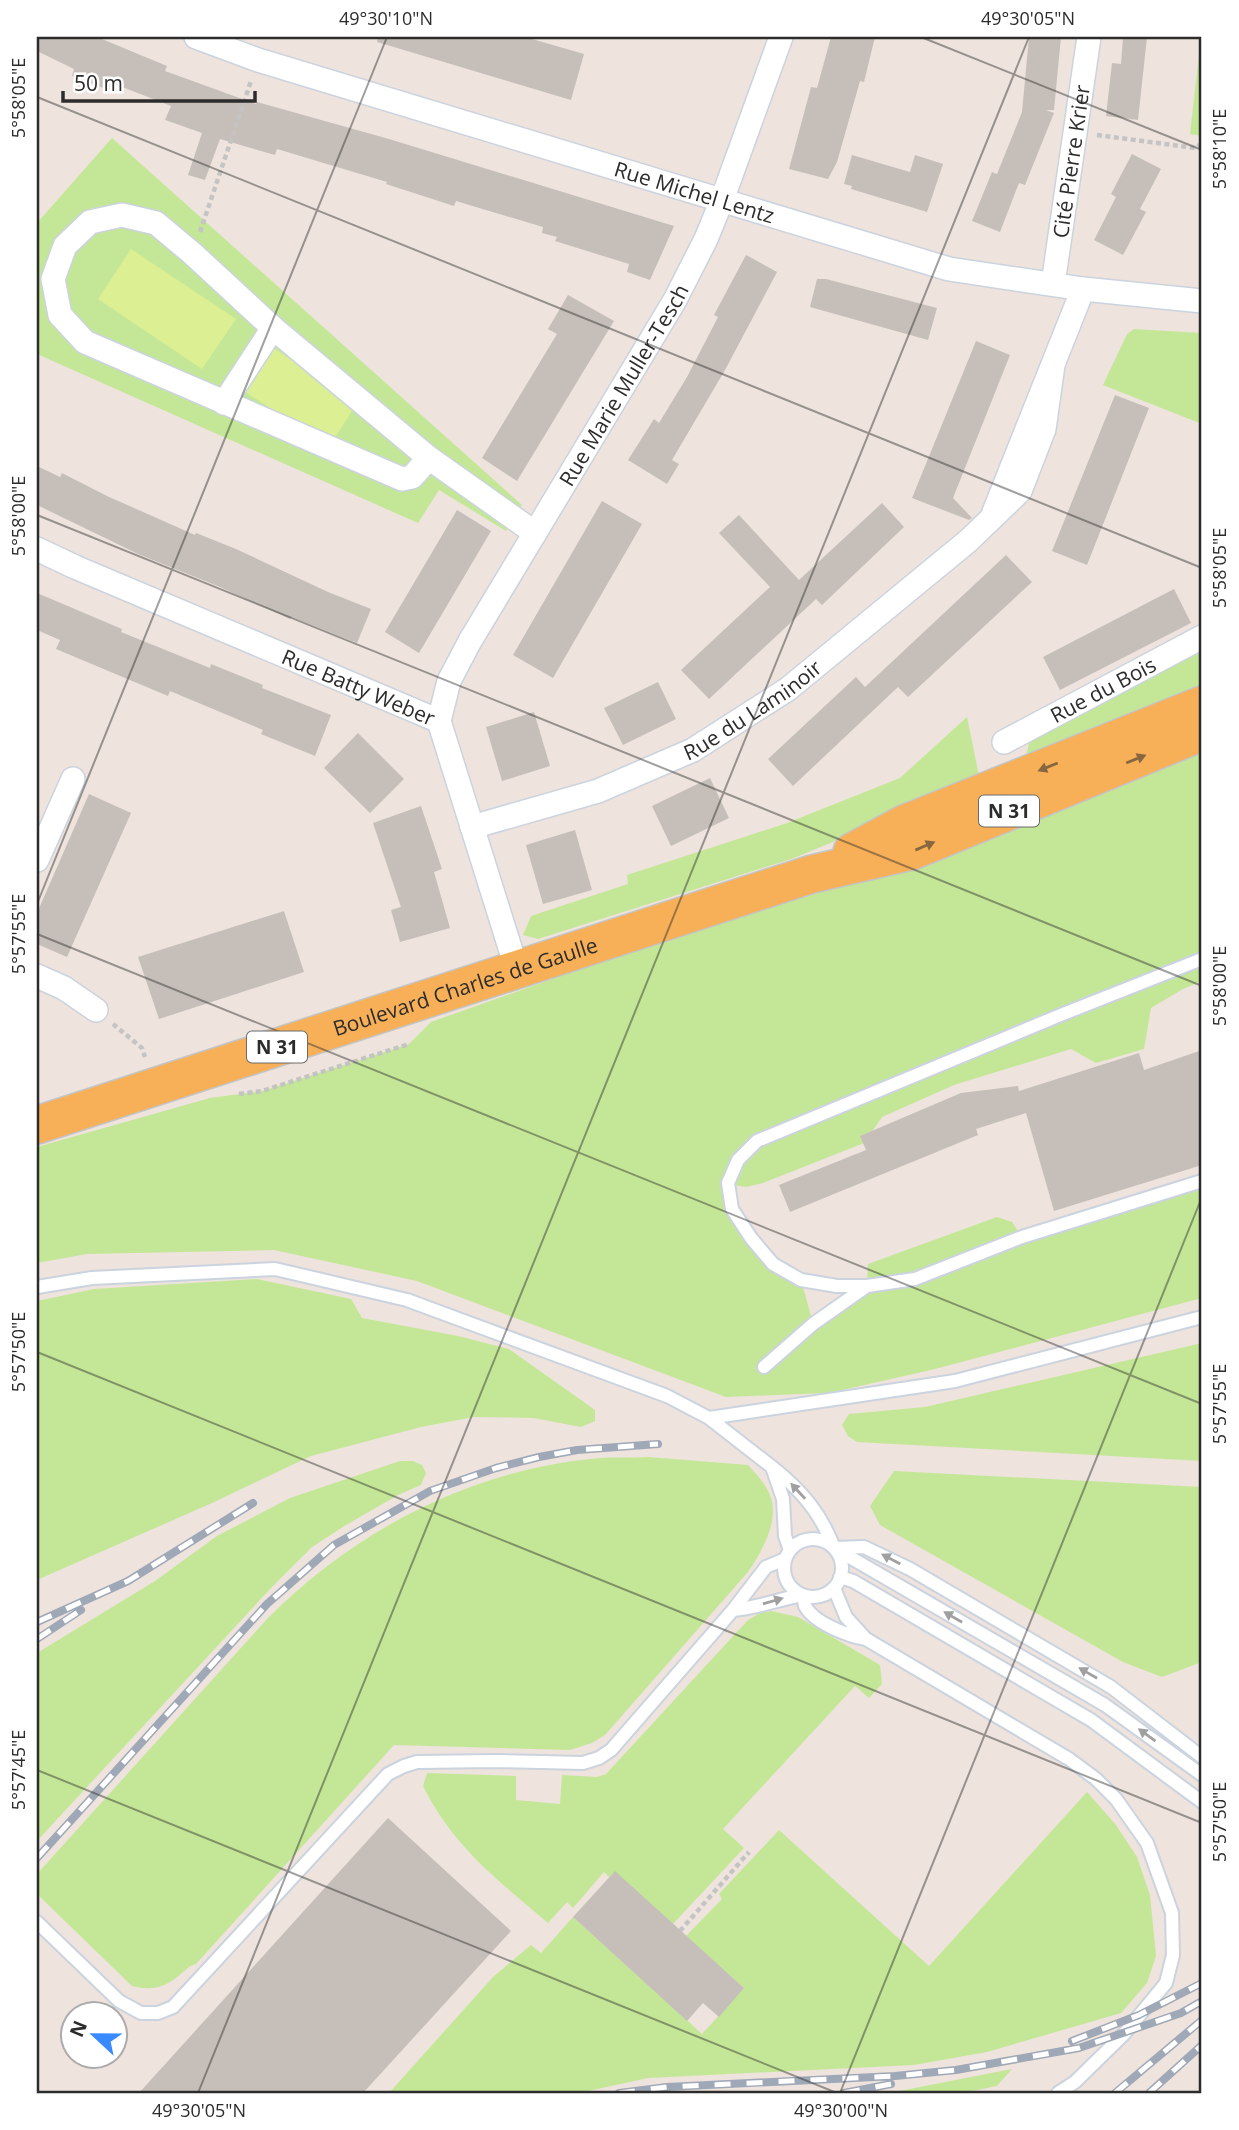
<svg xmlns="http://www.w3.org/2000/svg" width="1239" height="2130" viewBox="0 0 1239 2130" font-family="'Open Sans',sans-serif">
<rect width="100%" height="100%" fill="#eee3dd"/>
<path fill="#c4e797" d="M1201 37H1202V136L1190 134Z
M112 138 522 505 506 531 439 490 418 523 37 354V223Z
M1134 329 1202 333V424L1103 385 1127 334Z
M1202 643V981L1183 989 1151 1008 1144 1049 1096 1063 1071 1049 954 1085 882 1117 864 1143 763 1183 746 1187 728 1184 751 1238 801 1280 813 1323 867 1286 868 1264 997 1217 1012 1222 1022 1237 1202 1181V1298L935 1369 829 1393 726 1397 417 1281 274 1250 87 1254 37 1263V1147L210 1098 262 1091 409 1044 431 1022 912 851 1024 764 1033 727Z
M967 717 980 781 794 858 538 939 523 935 531 916 628 884 627 875 787 823 900 778Z
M257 1279 351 1299 362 1318 458 1336 509 1349 595 1410V1421L581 1427 534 1418 474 1417 421 1427 311 1456 212 1503 37 1580V1301L94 1289Z
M1202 1343V1461L857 1442 848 1436 842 1425 849 1414 925 1407Z
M648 1457 748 1465C757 1475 767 1485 771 1498 779 1522 761 1553 748 1572L605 1735 592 1743 570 1750 394 1745 196 1964 190 1966C171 1983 160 1993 132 1986L37 1894V1874L268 1618C357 1529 473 1469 600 1458 615 1457 632 1458 648 1457Z
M400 1461H413L422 1465 426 1473 421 1485 398 1495 346 1525 312 1547 270 1589 37 1841V1653L155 1581 217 1536 290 1498Z
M894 1471 1202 1487V1662L1162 1677 1123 1662 880 1525 870 1506Z
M771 1611 798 1617 880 1665 882 1684 869 1698 855 1686 723 1829 744 1848 673 1924 615 1872 609 1877 604 1872 573 1908 567 1902 548 1923C497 1879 454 1848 423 1786L427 1773 516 1776V1800L560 1804 562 1775 597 1777 606 1774 748 1620 760 1613Z
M1087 1792 1116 1825 1137 1857 1150 1895 1156 1956 1147 1983 1121 2013 987 2052 914 2065 648 2078 579 2093H389L493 1977 531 1945 541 1953 573 1917 702 2034 744 1988 686 1936 722 1899 719 1894 779 1830 929 1966Z
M1012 2069 997 2086 962 2093H889Z"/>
<path fill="#dcef92" d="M131 249 236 319 202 369 98 299Z
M272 347 357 403 329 447 244 391Z"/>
<path fill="#c6bfb9" d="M37 37H97L167 66 165 71 256 104 257 102 389 139 674 226 650 280 627 272 629 264 555 241 557 237 542 233 543 227 456 201 454 206 386 184 387 182 277 149 275 155 220 139 205 180 188 175 202 133 165 120 171 106 112 83 109 90 72 76 74 69 37 51Z
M378 37H525L584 54 571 100 377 42Z
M831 37H875L864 82 860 81 837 162 828 179 789 169 811 87 817 88Z
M1029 37H1061L1054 110H1046L1054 113 1025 185 1019 183 1000 232 972 221 992 172 997 174 1022 112Z
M1123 37H1147L1138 120 1106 116 1112 63 1121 64Z
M1132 154 1161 169 1140 209 1146 212 1123 255 1094 240 1116 197 1111 194Z
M852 155 910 172 915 155 943 164 927 212 851 189 852 186 844 184Z
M746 255 777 272 725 370 672 460 679 464 667 484 628 460 654 419 659 423 687 377 718 317 714 315Z
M817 279H826L937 308 928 340 810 307Z
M568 295 614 321 517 481 482 458 557 334 548 329Z
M976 341 1010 355 953 498 972 518 969 520 912 498Z
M1115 395 1149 408 1087 565 1052 551Z
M37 466 60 477 62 473 107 496 195 535 196 533 236 549 328 592 371 609 357 643 292 617 290 619 220 587 138 554 37 505Z
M602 501 642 524 553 678 513 655Z
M882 503 904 527 822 605 816 599 709 699 681 670 770 587 719 533 739 515 799 580Z
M457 510 491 531 419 653 385 632Z
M1006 555 1032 582 908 697 898 687 793 786 768 759 856 677 865 687Z
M1174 589 1191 623 1060 690 1043 657Z
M37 593 122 629 121 632 210 668 211 664 263 685 262 688 331 715 315 756 261 734 263 730 170 691 168 696 56 649 60 640 37 630Z
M658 682 676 719 623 745 604 708Z
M534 712 550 766 502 781 486 727Z
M358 733 404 779 370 813 324 768Z
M710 778 729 818 671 846 652 806Z
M89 794 131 813 67 957 37 944V913Z
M421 806 442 869 434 872 450 928 400 942 391 910 401 907 373 823Z
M575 830 592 890 543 904 526 845Z
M284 911 304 972 159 1019 138 957Z
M1202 1050V1165L1054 1211 1026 1113 976 1129 978 1135 790 1212 779 1185 866 1150 860 1136 961 1093 1018 1086 1019 1091 1139 1053 1144 1070Z
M388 1818 511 1931 363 2093H139Z
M615 1871 744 1988 719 2017 703 2003 687 2021 573 1917Z"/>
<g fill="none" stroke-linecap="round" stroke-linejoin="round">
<g stroke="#cbd3de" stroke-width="16">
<path id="lane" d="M1202 959 1063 1014 757 1141 738 1160 728 1183 732 1209 751 1238 773 1264 801 1280 837 1286H867L915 1279 1022 1237 1202 1181
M37 1287 92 1278 275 1269 407 1300 667 1396 709 1418 772 1467
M764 1367 813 1324 867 1286
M709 1418 955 1381 1202 1317
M784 1568a29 29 0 1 1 58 0a29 29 0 1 1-58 0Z
M834 1548 864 1547 910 1569 1111 1687 1202 1757
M790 1550 785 1536 783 1499 772 1467C801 1490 821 1513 834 1548L1105 1705 1202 1775
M785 1559 766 1567 733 1610C757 1608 779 1599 803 1595 803 1596 805 1606 805 1606 814 1623 848 1636 866 1639L846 1617 834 1588
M840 1577 853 1581 1091 1720 1202 1802
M866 1639 1069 1759 1096 1779 1116 1799 1147 1843 1172 1913 1173 1955 1166 1983 1124 2034 1075 2082 1058 2093
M37 1922 119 2001 141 2013H158L173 2007 388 1774 404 1766 417 1762 495 1761 583 1763 599 1758 611 1750 733 1610"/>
</g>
<g stroke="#cbd3de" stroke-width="26">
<g id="street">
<path id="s1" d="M196 37 258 60 949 269 1083 289 1202 301"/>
<path id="s2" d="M1053 284 1089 37"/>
<path d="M224 403 273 328"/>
<path d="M429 458 412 477 402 479 85 342 60 315 53 279 65 246 90 222 122 215 156 223 193 254 273 328 429 458 535 533"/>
<path d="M994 512 1083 289"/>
<path id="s3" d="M37 549 75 567 439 721 517 970"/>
<path id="s4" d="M439 721 449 681 470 641 675 300 706 239 722 200 781 37"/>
<path id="s5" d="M1004 742 1202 637"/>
<path id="s6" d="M472 827 598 791 693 750 788 689 968 541 1020 491 1044 429 1053 365"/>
<path d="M37 860 73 779"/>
<path d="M37 976 64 988 96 1010"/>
</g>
</g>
<g stroke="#c4c4c4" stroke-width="40">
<g id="primary">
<path d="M852 852 904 824 1202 705"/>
<path id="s7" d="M37 1125 812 874 912 851 1202 732"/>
</g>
</g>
<path stroke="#c4c4c4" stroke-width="4.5" stroke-dasharray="5 3.5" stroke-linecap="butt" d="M1097 135 1195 148 1201 144 1202 141
M200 232 251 81
M113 1024 142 1048 145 1057
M239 1094 262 1091 409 1044
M680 1931 749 1852"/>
<use href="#lane" stroke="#fff" stroke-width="12"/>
<use href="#street" stroke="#fff" stroke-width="23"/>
<use href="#primary" stroke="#f8b058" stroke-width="37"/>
<g stroke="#9fa8b7" stroke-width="8">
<path id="rail" d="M37 1622 128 1581 253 1503
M37 1639 81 1610
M37 1858 267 1604 334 1545 430 1491 496 1468 539 1457 577 1450 658 1444
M1072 2041 1139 2015 1202 1983
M619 2093 667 2087 895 2076 956 2070 1079 2048 1181 2013 1202 2001
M844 2093 891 2084
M1115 2093 1202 2020
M1149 2093 1202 2045"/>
</g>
<use href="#rail" stroke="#fff" stroke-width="5" stroke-dasharray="16" stroke-linecap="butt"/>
</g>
<defs><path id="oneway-solid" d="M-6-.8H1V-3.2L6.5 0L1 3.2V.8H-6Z" transform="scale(1.75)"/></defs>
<g fill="#886740">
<use href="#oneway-solid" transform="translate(1136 759) rotate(-22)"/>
<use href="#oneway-solid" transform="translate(1048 767) rotate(158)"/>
<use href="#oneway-solid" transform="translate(925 846) rotate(-23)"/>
</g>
<g fill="#a0a0a0">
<use href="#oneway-solid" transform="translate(798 1491) rotate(-133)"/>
<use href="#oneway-solid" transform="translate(891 1559) rotate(-152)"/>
<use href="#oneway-solid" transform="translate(773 1601) rotate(-16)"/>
<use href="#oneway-solid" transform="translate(953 1617) rotate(-150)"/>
<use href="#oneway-solid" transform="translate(1088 1673) rotate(-150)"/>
<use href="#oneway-solid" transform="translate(1147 1735) rotate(-144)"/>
</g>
<path fill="none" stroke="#2c2c2c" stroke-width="2" stroke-opacity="0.45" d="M921 37 1202 150M37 97 1202 568M37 515 1202 986M37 904 387 37M37 934 1202 1404M37 1352 1202 1823M37 1770 837 2093M198 2093 1029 37M840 2093 1202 1197"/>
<g text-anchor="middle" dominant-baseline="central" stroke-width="7" stroke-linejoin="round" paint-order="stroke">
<g fill="#fff" stroke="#6b6b6b" stroke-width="2">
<rect x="979" y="795.5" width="60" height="31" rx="5"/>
<rect x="247" y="1031.5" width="60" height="31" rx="5"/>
</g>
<g font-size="19" font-weight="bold" fill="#2c2c2c">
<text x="1009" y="811">N 31</text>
<text x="277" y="1047">N 31</text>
</g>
<g font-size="21" fill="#2c2c2c" stroke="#fff">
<text stroke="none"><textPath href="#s2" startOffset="124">Cité Pierre Krier</textPath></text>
<text stroke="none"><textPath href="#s1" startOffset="522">Rue Michel Lentz</textPath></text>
<text stroke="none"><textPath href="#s4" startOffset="385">Rue Marie Muller-Tesch</textPath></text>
<text stroke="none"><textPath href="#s3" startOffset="350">Rue Batty Weber</textPath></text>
<text stroke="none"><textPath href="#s5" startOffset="112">Rue du Bois</textPath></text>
<text stroke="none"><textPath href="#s6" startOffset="306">Rue du Laminoir</textPath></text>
<text stroke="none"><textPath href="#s7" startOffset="450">Boulevard Charles de Gaulle</textPath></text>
</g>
</g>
<rect width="1239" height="2130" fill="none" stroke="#ffffff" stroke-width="77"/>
<g transform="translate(94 2035) rotate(292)"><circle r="33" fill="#ffffff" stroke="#ababab" stroke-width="2"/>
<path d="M0-5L12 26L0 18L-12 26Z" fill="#3989ff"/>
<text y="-10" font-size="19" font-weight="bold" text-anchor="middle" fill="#2c2c2c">N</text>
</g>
<path d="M63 91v10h192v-10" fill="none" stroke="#2c2c2c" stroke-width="3.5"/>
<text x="74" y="91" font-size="21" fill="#2c2c2c" stroke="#ffffff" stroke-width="5" paint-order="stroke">50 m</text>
<rect x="38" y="38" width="1162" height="2054" fill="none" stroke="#2c2c2c" stroke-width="2.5"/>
<g font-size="18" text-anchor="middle" fill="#2c2c2c">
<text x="386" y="25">49°30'10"N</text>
<text x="1028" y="25">49°30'05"N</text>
<text transform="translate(19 98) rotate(-90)" y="6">5°58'05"E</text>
<text transform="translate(1220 149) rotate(-90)" y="6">5°58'10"E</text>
<text transform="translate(19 516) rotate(-90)" y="6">5°58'00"E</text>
<text transform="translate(1220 568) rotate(-90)" y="6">5°58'05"E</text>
<text transform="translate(19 934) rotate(-90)" y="6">5°57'55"E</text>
<text transform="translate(1220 986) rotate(-90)" y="6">5°58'00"E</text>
<text transform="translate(19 1352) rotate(-90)" y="6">5°57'50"E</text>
<text transform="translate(1220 1404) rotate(-90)" y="6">5°57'55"E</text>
<text transform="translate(19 1770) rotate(-90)" y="6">5°57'45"E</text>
<text transform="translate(1220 1822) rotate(-90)" y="6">5°57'50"E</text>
<text x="199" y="2117">49°30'05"N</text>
<text x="841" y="2117">49°30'00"N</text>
</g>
</svg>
